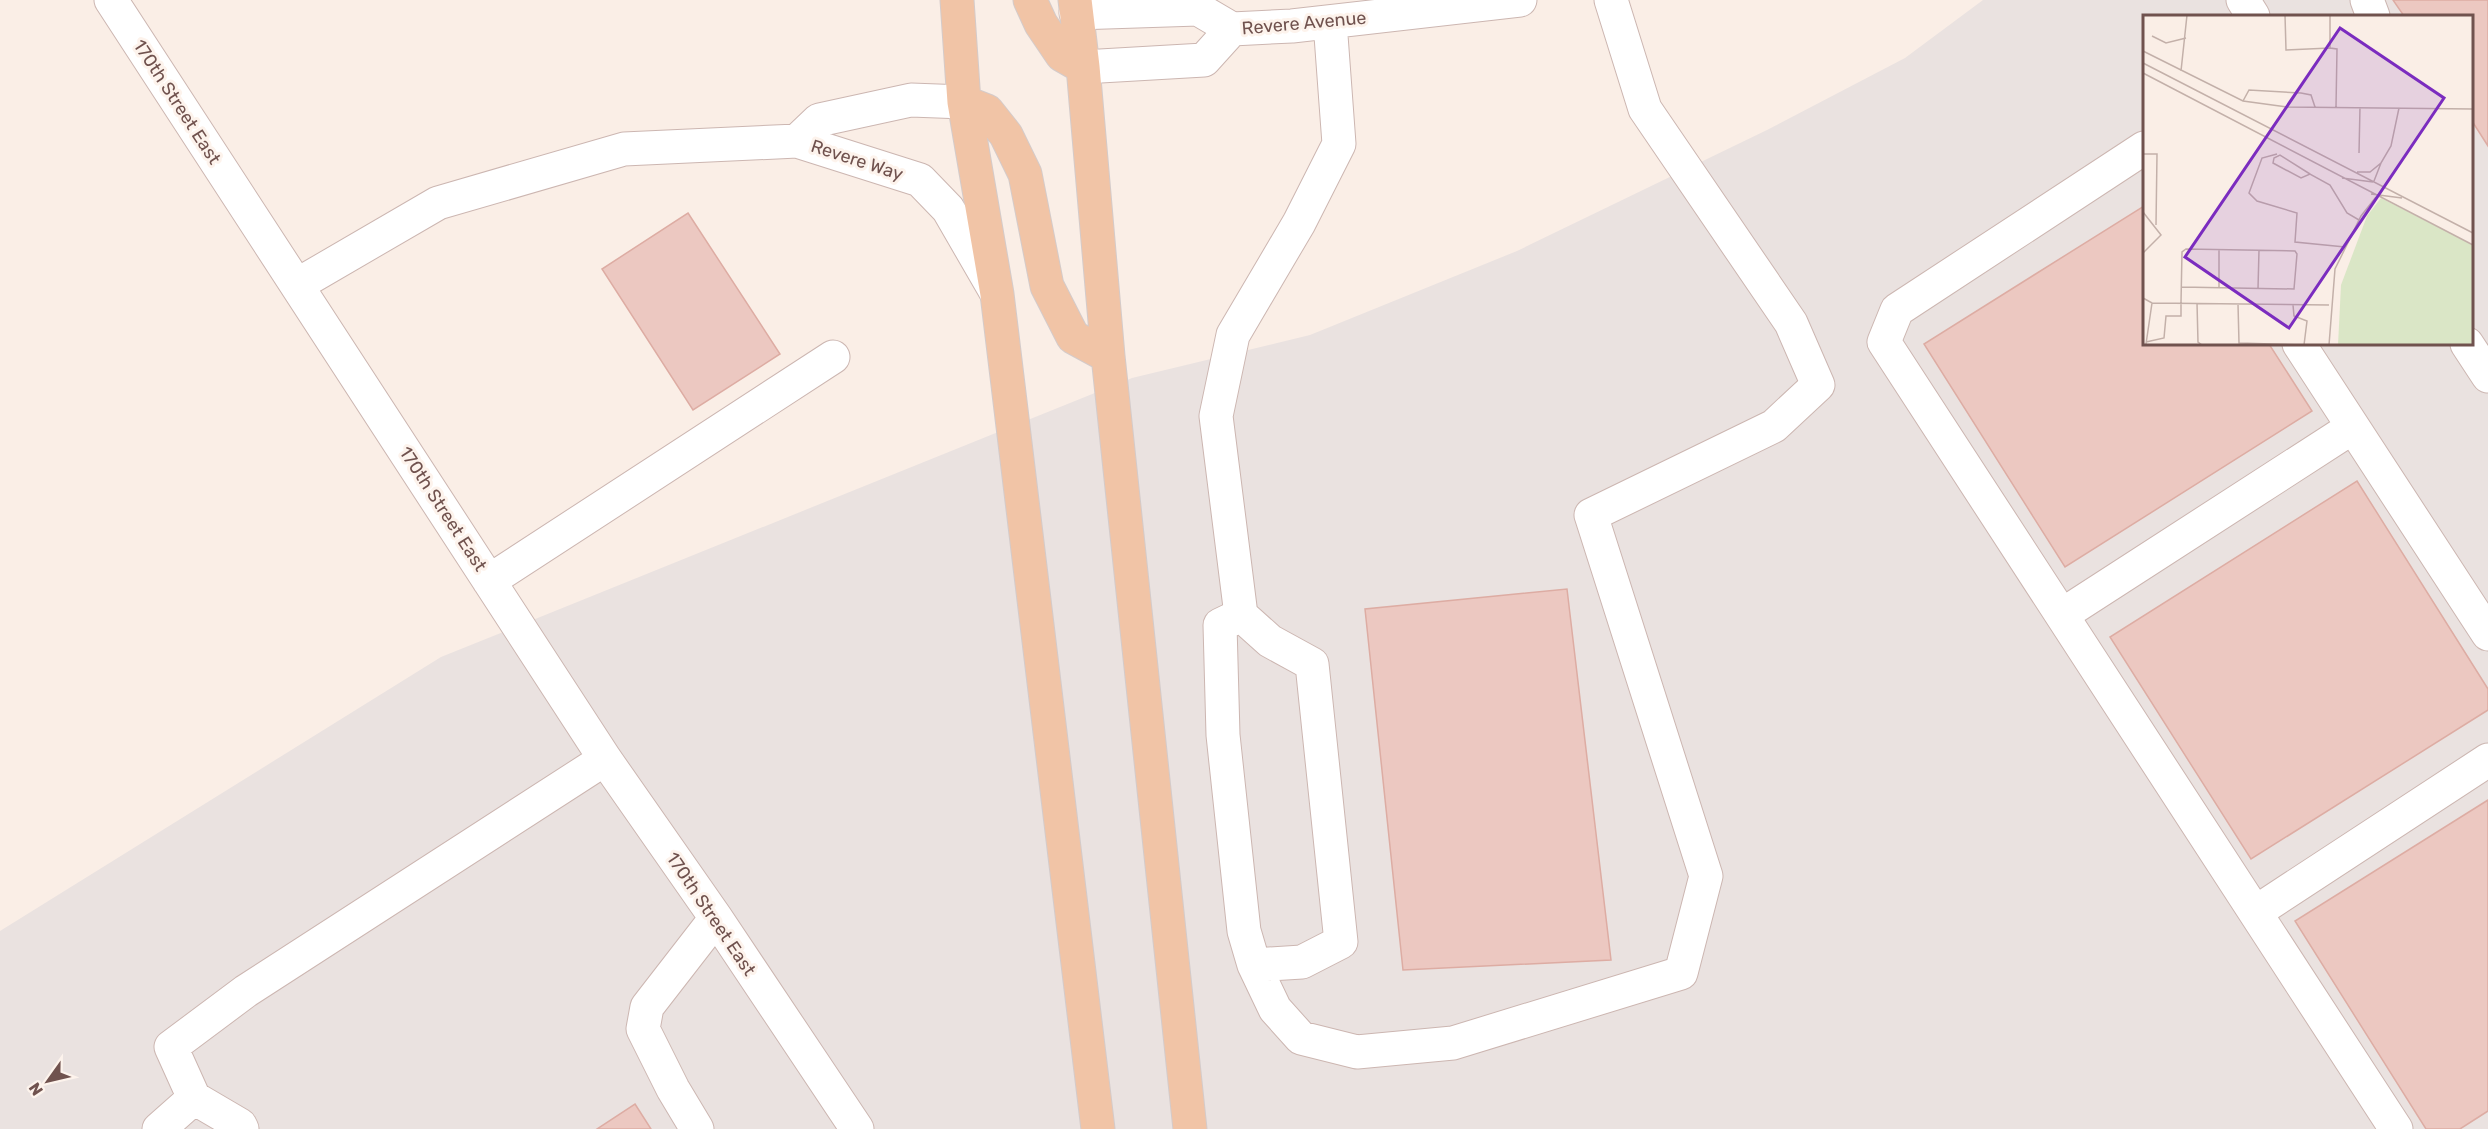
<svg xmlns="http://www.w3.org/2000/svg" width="2488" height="1129" viewBox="0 0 2488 1129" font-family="Rubik,sans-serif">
<rect width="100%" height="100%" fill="#faeee6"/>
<path fill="#eae2e0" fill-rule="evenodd" d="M1983 0H2488V1129H0V931L441 657 1132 378 1310 335 1517 251 1767 130 1905 58ZM2144 16H2472V344H2144Z"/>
<path fill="#ecc8c1" stroke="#ddaca3" stroke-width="1.5" d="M2393 0H2488V146L2472 121V16H2404Z
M2144 206V344H2269L2312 411 2065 567 1924 344Z
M688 213 780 354 693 410 602 269Z
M2357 481 2488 689V710L2251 859 2110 637Z
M1567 589 1611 960 1403 970 1365 609Z
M2488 800V1111L2460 1129H2426L2295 921Z
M635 1104 651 1129H597Z"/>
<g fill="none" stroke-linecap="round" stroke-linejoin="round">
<g stroke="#ccb6b1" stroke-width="35">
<path id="minor" d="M111 0 605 759 716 918 857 1129
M2243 0 2253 16
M2367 0 2373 16
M1076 13 1198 9 1232 29 1292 26 1520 0
M1083 67 1204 60 1232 29
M797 141 819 120 911 100 964 102
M2144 148 1897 310 1884 342 2396 1129
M297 285 438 203 624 149 797 141 920 180 948 209 996 292
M2299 344 2488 634
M2467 344 2488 376
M489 581 833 357
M1241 615 1220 625 1223 735 1244 931 1254 965 1302 962 1341 942 1312 664 1270 641 1241 615 1216 416 1233 335 1299 223 1339 144 1330 22
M2062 615 2353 427
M2256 912 2488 760
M1254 965 1275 1009 1301 1038 1357 1052 1453 1043 1681 973 1706 876 1591 515 1774 426 1818 385 1791 323 1645 109 1611 0
M194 1098 240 1125 242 1129
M159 1129 194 1098 171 1047 246 991 605 759
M697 1129 673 1089 643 1029 647 1007 716 918"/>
</g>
<g stroke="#d4cbca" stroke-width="35">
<path id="major" d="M957 0 964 102 997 294 1098 1129
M1030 0 1041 24 1062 55 1083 67
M1075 0 1083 67 1108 356 1190 1129
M964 102 987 111 1006 135 1025 174 1047 286 1073 337 1108 356"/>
</g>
<use href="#minor" stroke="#fff" stroke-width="33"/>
<use href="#major" stroke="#f1c4a6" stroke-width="33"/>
</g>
<g text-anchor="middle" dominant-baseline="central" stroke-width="6" stroke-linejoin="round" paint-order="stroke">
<g font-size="18" fill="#70524e" stroke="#fdf3ec">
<text transform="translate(1304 23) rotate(-5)">Revere Avenue</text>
<text transform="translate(177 102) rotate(57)">170th Street East</text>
<text transform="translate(857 160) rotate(18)">Revere Way</text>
<text transform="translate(443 509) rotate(57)">170th Street East</text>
<text transform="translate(711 914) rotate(56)">170th Street East</text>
</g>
</g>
<g transform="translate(2143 15)">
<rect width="330" height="330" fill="#faeee6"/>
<path d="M238 183 330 230V330H195L198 270 224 201Z" fill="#dae6c6"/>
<path fill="none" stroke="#c3b0a9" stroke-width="1.5" d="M142 0 143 35 187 33M187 0V33L194 34 193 92M9 21 23 28 43 23M0 36 100 86 144 92 330 94M0 48 330 218M38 56 44 0M0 58 330 230M100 86 106 75 158 78 168 80 172 92M216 138 217 92M0 139H14L13 210M134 139 119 143 106 178 114 186 154 198 152 227 202 232M214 157H227L238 148 248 131 256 93M167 159 137 140 131 143 130 148 158 163 167 159 187 170 204 198 216 205M199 163 230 167M231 166 238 148M228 179 259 183M0 197 18 220 0 238M76 273V235M115 274 116 235M0 283 9 288 186 290M54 288 55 327 59 330M95 289 96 328 161 330 164 306 151 301 150 290M3 327 21 323 23 301H38V288L39 237 43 234 152 236 154 239 151 274 38 272M3 329 9 288M186 330 192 254 218 201 233 182"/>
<path fill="#7b2cbf" fill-opacity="0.15" stroke="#7b2cbf" stroke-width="3" d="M197 13 301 83 146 313 42 242Z"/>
<rect width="330" height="330" fill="none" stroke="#70524e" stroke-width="3"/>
</g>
<g transform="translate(48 1081) rotate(236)" stroke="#fdf3ec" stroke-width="4.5" paint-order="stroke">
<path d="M0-4.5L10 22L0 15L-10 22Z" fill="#70524e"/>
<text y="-9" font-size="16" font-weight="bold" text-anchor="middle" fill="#70524e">N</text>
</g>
</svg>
